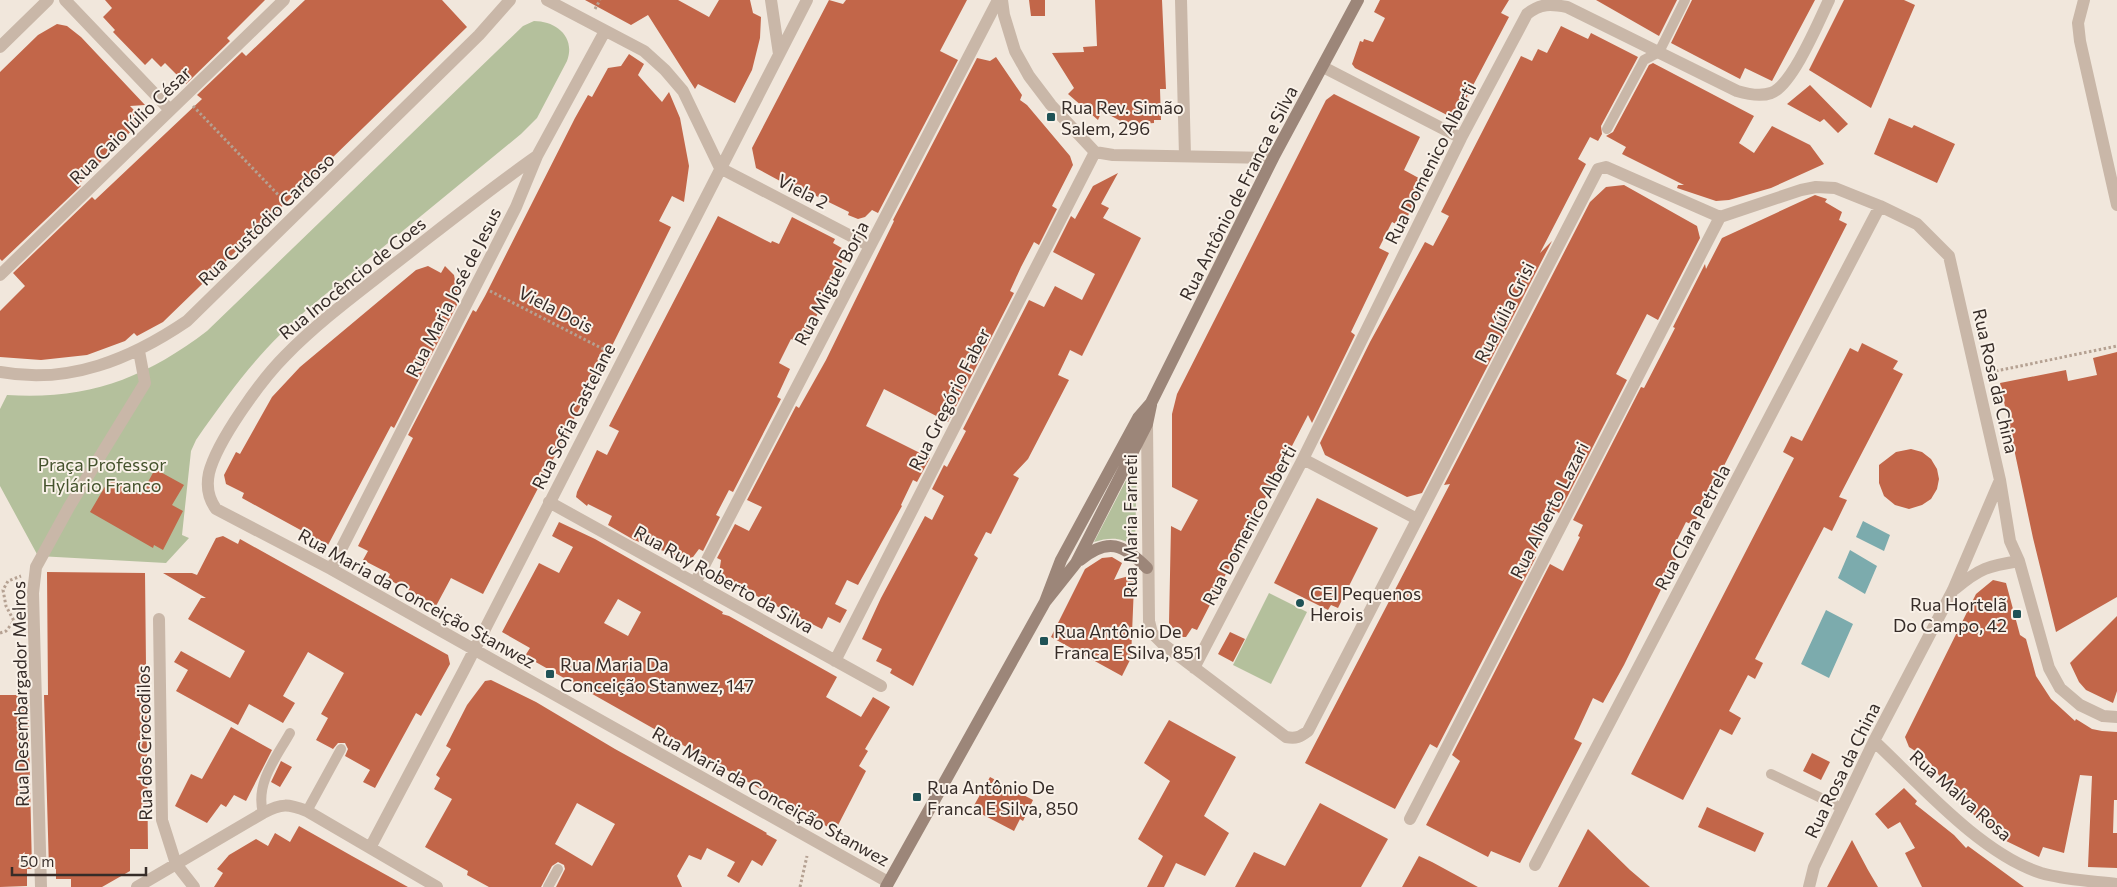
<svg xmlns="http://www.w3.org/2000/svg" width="2117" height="887" viewBox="0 0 2117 887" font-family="Commissioner,sans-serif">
<rect width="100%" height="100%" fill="#f1e7dc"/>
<path fill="#b4c09c" d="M534 21C556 21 576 37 567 61L537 118 521 134 310 307C261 349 233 387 196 440L191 451 182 535 189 538 166 563 38 556 0 486V409L7 395C87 400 144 379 207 331L523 26Z
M1137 459 1135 547C1122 537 1110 537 1094 542Z
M1269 593 1307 612 1271 684 1233 665Z"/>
<path fill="#7cabad" d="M1863 521 1890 535 1884 551 1856 537Z
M1850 550 1877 566 1865 594 1838 578Z
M1826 610 1853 624 1829 678 1801 664Z"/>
<path fill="#c26649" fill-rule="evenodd" d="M105 0H265L227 38 230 41 186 84 165 63 161 67 152 58 145 65 113 32 115 30 103 17 112 8Z
M305 0H442L467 27 163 322 137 336 134 333 125 341 87 355 41 360 0 357V311L25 286 13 273 92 197 95 200 202 99 197 95 242 52 246 56Z
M585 0H678L709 17 719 0H750L753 13 761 17 760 38 752 70 735 103 698 84 695 89 648 15 631 25Z
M829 0 843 4 846 0H967L940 51 958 60 878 213 872 210 865 217 858 219 848 215 849 212 806 191 804 194 756 168 752 148Z
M1029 0H1045V16H1031Z
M1095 0H1162L1166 89H1160L1161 120H1154V123L1128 125 1102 111 1098 120 1068 94 1074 88 1052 53 1084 52 1083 47 1097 46Z
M1380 0H1509L1501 13 1509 17 1458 114 1453 117 1447 115 1355 68 1352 64 1360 41 1363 42 1364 39 1373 42 1385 18 1374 12Z
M1596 0H1677L1659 36Z
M1692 0H1815L1772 81 1745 68 1740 79 1671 43Z
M1844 0H1904L1915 5 1871 108 1809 70Z
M57 24 67 26 81 37 145 105 130 106 143 119 79 184 81 186 2 261 0 259V72L38 35Z
M1561 26 1588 39 1591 33 1638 57 1601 126 1602 134 1598 141 1590 137 1578 159 1586 164 1540 253 1552 241 1422 493 1407 497 1325 455 1320 443 1370 342 1425 242 1433 246 1449 216 1441 212 1521 56 1532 61 1538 49 1547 53Z
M629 54 644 64 638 75 662 102 669 92 680 118 689 166 684 202 672 196 659 221 671 227 612 346 483 594 451 578 436 606 388 579 390 574 363 560 368 551 358 546 413 438 408 435 473 310 476 312 485 296 575 118 588 95 592 97 608 68 621 66Z
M996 57 1022 95 1020 100 1027 105 1070 156 1073 165 1052 206 1057 209 1039 245 1034 242 1021 267 1010 291 1014 293 948 422 884 389 866 426 930 458 917 482 913 480 901 505 902 506 858 585 847 580 835 604 847 610 840 623 828 617 822 629 737 586 733 594 718 580 721 560 717 558 735 524 749 531 762 507 747 500 796 406 799 408 826 360 894 221 893 220 977 58 990 61Z
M1653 63 1754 116 1739 143 1754 153 1772 126 1810 145 1824 164 1771 188 1729 200 1716 201 1677 188 1678 185H1684L1622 154 1626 147 1606 136 1613 132 1649 65Z
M1810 85 1848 124 1838 133 1824 119 1820 122 1787 104Z
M1334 94 1420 137 1404 170 1426 182 1402 227 1392 222 1379 248 1389 253 1351 332 1355 335 1312 423 1308 415 1197 630 1192 628 1186 637H1179L1169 623 1171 526 1181 531 1198 500 1172 487V414L1177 394 1326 100Z
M1889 118 1912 128 1914 125 1955 144 1937 183 1874 154Z
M1118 173 1101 204 1109 208 1103 218 1141 238 1082 356 1070 350 1058 375 1069 380 1028 459 1013 475 1019 478 991 534 986 532 974 555 978 558 913 686 890 673 892 669 876 661 882 649 862 639 881 598 925 516 932 520 944 496 932 489 944 465 947 467 966 431 963 429 1029 300 1044 307 1055 286 1082 300 1095 274 1053 252 1071 216 1075 219 1093 186Z
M1624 185 1697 226 1700 238 1658 320 1647 314 1616 374 1627 380 1559 513 1556 511 1534 556 1536 557 1437 748 1430 744 1395 809 1305 763 1450 484 1444 485 1590 202 1606 187Z
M1815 195 1827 199 1825 202 1842 212 1839 220 1847 224 1704 505 1693 525 1686 522 1671 552 1678 555 1624 665 1603 703 1593 698 1574 739 1582 743 1520 863 1491 851 1488 857 1426 825 1460 761 1452 755 1550 564 1563 571 1580 537 1578 536 1583 525 1573 520 1641 387 1644 388 1675 328 1673 327 1705 264 1706 269 1722 238Z
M718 216 771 243 772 241 779 244 792 217 835 239 833 243 847 251 803 345 791 339 779 363 790 369 777 397 781 399 733 492 729 490 716 515 720 517 703 551 699 549 693 557 685 559 634 540 608 525 612 516 588 504 587 506 576 497 577 492 597 450 607 455 619 431 609 426Z
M428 266 441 273 445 266 454 275 459 301 394 428 391 426 328 545 242 498 244 493 226 484 224 475 236 452 240 454 272 397 300 367 416 270Z
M1862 343 1898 361 1893 369 1903 374 1839 497 1847 500 1832 531 1824 527 1755 659 1763 663 1755 679 1748 675 1729 711 1741 718 1732 735 1720 729 1683 800 1631 774 1794 458 1783 452 1791 436 1802 441 1850 348 1858 352Z
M2117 352V597L2056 632 2033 538 2000 383 2066 370 2068 381 2097 375 2093 358Z
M1911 449 1922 452 1931 459 1937 469 1939 479 1937 489 1931 499 1922 505 1909 509 1895 505 1884 496 1879 483V465L1896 452Z
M155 469 184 485 172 505 183 511 163 550 154 545 153 548 90 512 110 478 141 495Z
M1317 498 1378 528 1338 608 1331 605 1328 610 1274 583Z
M559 522 595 539 723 612 722 614 729 616 837 677 826 697 861 717 873 697 890 707 865 749 868 751 859 766 866 771 835 831 525 656 530 648 502 632 539 563 559 573 573 547 552 536ZM618 599 641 612 628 636 604 623Z
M223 536 238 544 240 539 448 655 450 664 421 716 416 713 375 788 363 782 370 770 345 756 348 749 345 743H338L333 749 316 740 328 718 321 714 344 673 308 652 283 696 295 703 283 723 249 704 238 725 176 691 188 670 174 662 181 651 230 678 245 651 188 619 201 598H206L163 573H192L197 575 216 538Z
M1112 557 1122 563 1114 580 1133 575 1134 585 1131 658 1122 676 1051 637 1085 569 1102 558Z
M47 572 145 573 148 849H130V871L102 887H71V879H56V869H49L44 695H48Z
M1993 580 2006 583 2020 635 2026 639 2036 676 2051 699 2075 721 2076 719 2092 729 2102 731 2117 732V800H2114L2113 833H2117V868L2088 867 2092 776 2080 775 2064 853 2043 847 2039 857 2002 839 1980 821 1951 791 1926 758 1909 747 1905 737 1976 594Z
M2117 616V691L2113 703 2086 690 2079 682 2070 663Z
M1230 632 1245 639 1233 662 1218 654Z
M491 680 536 702 615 749 767 833 766 834 777 840 762 866 752 860 739 883 727 876 735 862 707 848 701 860 689 855 677 876 682 887H556L565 869 564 865 558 862 552 866 541 887H489L467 875 468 871 425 847 452 799 434 789 440 778 436 775 451 749 446 746 467 705 485 681ZM577 803 615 824 592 866 555 844Z
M0 695H28L32 869H27V886L0 887Z
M1169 720 1236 757 1204 816 1229 833 1205 876 1176 863 1164 887H1147L1163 856 1138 839 1170 781 1144 763Z
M231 727 272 750 246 801 234 795 226 807 221 804 207 823 175 806 191 774 202 779Z
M1812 753 1830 762 1821 780 1803 771Z
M281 761 292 767 280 787 271 782Z
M990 777 1033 800 1023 821 1020 819 1014 831 972 809Z
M1904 788 1917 801 1915 804 1954 835 1966 848 1968 846 2024 887H1922L1905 853 1915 848 1900 822 1888 829 1875 814Z
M1320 803 1388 839 1361 887H1235L1254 852 1285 866Z
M1707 807 1764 833 1755 852 1698 827Z
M299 826 352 856 408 887H214L223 873 217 869 229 855 256 839 268 846 275 833 290 842Z
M1588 829 1630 870 1650 887H1558Z
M1852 840 1868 870 1878 887H1827Z
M1419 856 1432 862 1478 887H1402Z"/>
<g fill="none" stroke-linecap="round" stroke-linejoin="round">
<path stroke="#b5a192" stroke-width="3" stroke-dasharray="2.5 2.5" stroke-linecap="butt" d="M595 9 600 0
M193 106 287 204
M490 291 611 353
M1991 372 2117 346
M0 633 6 631 14 621 6 606 3 590 8 581 21 576
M800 887 807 856"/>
<path stroke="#c9b7a8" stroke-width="10" d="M1607 129 1644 60 1659 52 1685 0
M1771 774 1842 808
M307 811 341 749
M263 813C255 783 276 758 290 733
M548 887 558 869"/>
<path stroke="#c9b7a8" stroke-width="12" d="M65 0 170 110
M547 0 644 51 665 70 683 91 720 168 870 246
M771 0 779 54
M1002 0 1004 15 1015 51 1029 76 1051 105 1095 152 1113 155 1273 158
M1181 0 1185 156
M2084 0 2078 23 2080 41 2117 205
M0 47 48 0
M1323 67 1461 138
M537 156C487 191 440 229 392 266 355 295 317 323 285 356 261 380 217 441 209 473 206 487 208 498 216 509L331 569 888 882
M0 275 284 0
M0 372C69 385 131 359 187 321L479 35 510 0
M1145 422 1147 424 1149 621 1152 633 1163 644 1286 737C1296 739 1300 737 1308 731L1598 169 1606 167 1720 217 1801 190 1816 187 1835 188 1880 206 1917 224 1949 256 2000 480 2010 541 2019 561 2049 668 2060 688 2080 705 2103 716 2117 717
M1303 459 1417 519
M549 502 881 686
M331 569 516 207 537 156 605 31
M695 583 998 0
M1955 589C1980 568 1988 566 2019 561
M159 619 162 820 176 864 194 887
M835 661 1095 152
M1194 668 1303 459 1461 138 1527 14C1541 3 1551 4 1567 7L1737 91C1747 94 1760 97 1771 93 1792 86 1819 21 1829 0
M1874 741C1920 784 1981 854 2041 873 2065 880 2092 881 2117 884
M1410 819 1720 217
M370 848 464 670 807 0
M1535 865 1880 206
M41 887 33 593 36 567 69 507 145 383 139 351
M137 887 263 813C282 803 288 804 307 811L437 887
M1809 887 1814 867 1874 741 1953 590 2000 480"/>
<path stroke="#9c8679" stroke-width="12" d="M1080 560C1108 537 1123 544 1147 568
M1045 602 1061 560 1138 418 1151 403 1273 158 1358 0
M886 887 1045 602 1076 563 1147 424 1151 405"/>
</g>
<g fill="#1f5256" stroke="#f9f1e8" stroke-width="2">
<rect x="1046" y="112" width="10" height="10" rx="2.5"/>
<circle cx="1300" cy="603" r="5"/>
<rect x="2012" y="609" width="10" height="10" rx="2.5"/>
<rect x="1039" y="636" width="10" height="10" rx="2.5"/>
<rect x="545" y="669" width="10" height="10" rx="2.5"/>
<rect x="912" y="792" width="10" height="10" rx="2.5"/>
</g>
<g text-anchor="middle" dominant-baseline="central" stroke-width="4" stroke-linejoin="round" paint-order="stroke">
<g font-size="18" fill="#362c28" stroke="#f9f1e8" text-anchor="start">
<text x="1061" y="107">Rua Rev. Simão<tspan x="1061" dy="21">Salem, 296</tspan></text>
<text x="1310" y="593">CEI Pequenos<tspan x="1310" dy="21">Herois</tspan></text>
<text x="2007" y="604" text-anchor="end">Rua Hortelã<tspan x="2007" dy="21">Do Campo, 42</tspan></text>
<text x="1054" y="631">Rua Antônio De<tspan x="1054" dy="21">Franca E Silva, 851</tspan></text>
<text x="560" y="664">Rua Maria Da<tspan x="560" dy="21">Conceição Stanwez, 147</tspan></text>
<text x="927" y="787">Rua Antônio De<tspan x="927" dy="21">Franca E Silva, 850</tspan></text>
</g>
<g font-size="18" fill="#362c28" stroke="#f9f1e8">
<text transform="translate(130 125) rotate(-44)">Rua Caio Júlio César</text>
<text transform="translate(1430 163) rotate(-63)">Rua Domenico Alberti</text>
<text transform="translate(803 191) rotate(27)">Viela 2</text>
<text transform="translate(1238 193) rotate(-63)">Rua Antônio de Franca e Silva</text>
<text transform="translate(266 219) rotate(-44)">Rua Custódio Cardoso</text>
<text transform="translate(352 278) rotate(-39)">Rua Inocêncio de Goes</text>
<text transform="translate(831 283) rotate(-62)">Rua Miguel Borja</text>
<text transform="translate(453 292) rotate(-63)">Rua Maria José de Jesus</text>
<text transform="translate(556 309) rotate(27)">Viela Dois</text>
<text transform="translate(1504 312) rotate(-63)">Rua Júlia Grisi</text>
<text transform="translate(1996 381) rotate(77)">Rua Rosa da China</text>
<text transform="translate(949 399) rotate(-63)">Rua Gregório Faber</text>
<text transform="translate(573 416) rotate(-63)">Rua Sofia Castelane</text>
<text transform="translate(1549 510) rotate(-63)">Rua Alberto Lazari</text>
<text transform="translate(1249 525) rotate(-62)">Rua Domenico Alberti</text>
<text transform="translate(1130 526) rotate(-90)">Rua Maria Farneti</text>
<text transform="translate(1692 527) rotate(-62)">Rua Clara Petrela</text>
<text transform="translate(724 579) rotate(29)">Rua Ruy Roberto da Silva</text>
<text transform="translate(417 598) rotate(29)">Rua Maria da Conceição Stanwez</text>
<text transform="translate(20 694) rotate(-91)">Rua Desembargador Melros</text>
<text transform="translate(144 743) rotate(-91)">Rua dos Crocodilos</text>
<text transform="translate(1842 770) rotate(-64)">Rua Rosa da China</text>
<text transform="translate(1961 795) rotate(41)">Rua Malva Rosa</text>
<text transform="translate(771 796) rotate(29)">Rua Maria da Conceição Stanwez</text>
</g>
<g font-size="18" fill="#45532d" stroke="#f9f1e8">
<text x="102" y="464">Praça Professor<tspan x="102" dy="21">Hylário Franco</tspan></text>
</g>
</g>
<path d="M12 867v8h134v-8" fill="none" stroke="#362c28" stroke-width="2.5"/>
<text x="20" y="867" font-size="15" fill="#362c28" stroke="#f9f1e8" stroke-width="4" paint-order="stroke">50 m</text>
</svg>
